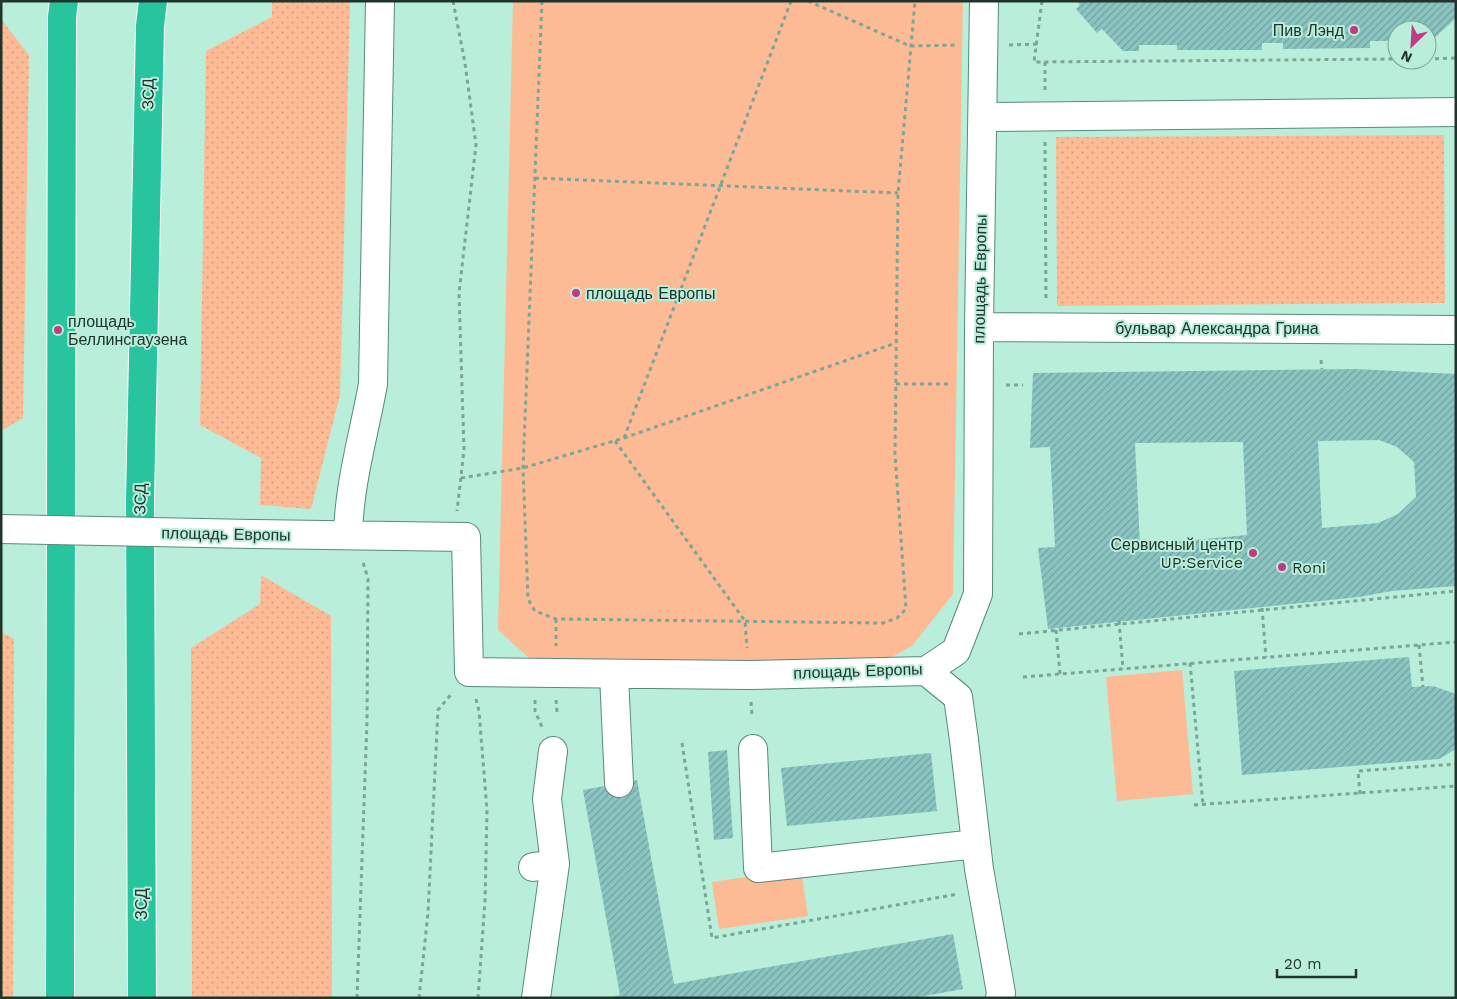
<svg xmlns="http://www.w3.org/2000/svg" width="1457" height="999" viewBox="0 0 1457 999" font-family="'Work Sans',sans-serif">
<defs>
<pattern id="grass-dots" width="8" height="8" patternUnits="userSpaceOnUse" patternTransform="scale(1.25)"><rect width="8" height="8" fill="#fcbb95"/><path d="M2 2h.1M6 6h.1" fill="none" stroke="#d8a181" stroke-width="1.8" stroke-linecap="round"/></pattern>
<pattern id="building-hatch" width="6" height="6" patternUnits="userSpaceOnUse" patternTransform="scale(1.25)"><rect width="6" height="6" fill="#8bc5c1"/><path d="M-1 1l2-2M0 6l6-6M5 7l2-2" fill="none" stroke="#71a19d"/></pattern>
</defs>
<rect width="100%" height="100%" fill="#b9eedb"/>
<path fill="url(#grass-dots)" d="M272 1H350L340 395 311 509 260 505 261 458 200 425 206 51 272 17Z
M1 19 29 55 23 418 1 431Z
M1444 135 1445 303 1057 306 1056 137Z
M261 575 331 616 332 998H192L191 648 260 604Z
M1 632 14 639 13 998H1Z"/>
<path fill="#fcbb95" d="M513 1H963L953 594 912 646 879 664 529 658 498 630Z
M1182 670 1193 794 1117 801 1106 677Z
M801 869 808 916 719 929 712 882Z"/>
<path fill="url(#building-hatch)" fill-rule="evenodd" d="M1077 1H1456V18L1427 45V30H1397V41H1370V48L1283 49V43H1262V50H1177V45H1139V51H1123L1102 29 1097 33 1076 9 1080 5Z
M1355 369 1456 374V586L1392 591 1359 597 1048 629 1038 548 1055 547 1050 447 1030 448 1033 373ZM1379 440 1397 447 1414 462 1416 497 1398 514 1378 523 1322 528 1318 441ZM1243 442 1247 535 1140 545 1135 443Z
M1409 657 1412 687 1433 686 1456 694V749L1439 759 1242 775 1234 671Z
M727 750 733 838 714 840 708 752Z
M931 753 937 811 787 826 781 768Z
M637 780 674 984 953 934 963 989 913 998H610L620 995 583 790Z"/>
<g fill="none" stroke-linecap="round" stroke-linejoin="round">
<g stroke="#588a7a" stroke-width="30">
<path id="minor" d="M984 117 1456 112
M979 327 1456 330
M252 534 466 537 469 672 748 675 926 671 956 651 978 594 979 327 984 1
M348 535C349 484 364 434 373 384L380 1
M926 671 958 697 964 740 979 869 1001 993 1000 998
M614 675 619 783
M753 749 758 868 976 844
M533 867 555 864
M536 998 555 864 547 799 553 751"/>
</g>
<g stroke="#fff" stroke-width="30">
<path id="highway" d="M60 998 62 17 64 1
M142 998 140 500 150 26 153 1"/>
</g>
<path stroke="#7da596" stroke-width="3" stroke-dasharray="4 4" stroke-linecap="butt" d="M453 1 465 63 476 145 459 293 464 450 457 511
M542 1 523 468 528 599 535 611 556 619 883 623 897 618 906 609 895 454 898 193 915 1
M808 1 910 46 958 45
M1042 1 1034 62 1397 59
M1009 45 1037 44
M1427 59 1456 58
M1045 62V91
M1045 142 1046 301
M535 178 898 193
M1321 360 1322 369
M896 384H952
M1006 385H1023
M624 438 791 1
M615 441 745 621 747 648
M461 478 523 468 624 438 896 343
M1262 608 1266 657
M556 619V646
M1119 621 1123 669
M1056 630 1060 674
M1019 634 1456 591
M1419 645 1423 687
M1190 663 1203 805
M1023 677 1456 642
M476 699 479 711 487 810 485 901 478 998
M535 700V711L542 727
M556 700 557 712
M751 702 752 715
M682 743 712 938 958 894
M1360 794 1358 771 1456 764
M1194 805 1456 786
M357 998 367 721 368 579 363 562
M419 998 428 913 438 710 453 692"/>
<use href="#minor" stroke="#fff" stroke-width="28"/>
<use href="#highway" stroke="#27c49e" stroke-width="28"/>
<g stroke="#588a7a" stroke-width="30" stroke-linecap="butt">
<path id="minor-bridge" d="M1 529 252 534"/>
</g>
<use href="#minor-bridge" stroke="#fff" stroke-width="28"/>
</g>
<g fill="#bf3c82" stroke="#b9eedb" stroke-width="2">
<circle cx="1354" cy="30" r="5"/>
<circle cx="576" cy="293" r="5"/>
<circle cx="58" cy="330" r="5"/>
<circle cx="1253" cy="553" r="5"/>
<circle cx="1282" cy="567" r="5"/>
</g>
<g text-anchor="middle" dominant-baseline="central" stroke-width="4" stroke-linejoin="round" paint-order="stroke">
<g font-size="16" fill="#20342d" stroke="#b9eedb" text-anchor="start">
<text x="1344" y="30" text-anchor="end">Пив Лэнд</text>
<text x="586" y="293">площадь Европы</text>
<text x="68" y="321">площадь<tspan x="68" dy="18">Беллинсгаузена</tspan></text>
<text x="1243" y="544" text-anchor="end">Сервисный центр<tspan x="1243" dy="18">UP:Service</tspan></text>
<text x="1292" y="567">Roni</text>
</g>
<g font-size="16" fill="#20342d" stroke="#b9eedb">
<text transform="translate(148 94) rotate(-89)">ЗСД</text>
<text transform="translate(980 279) rotate(-89)">площадь Европы</text>
<text x="1217" y="328">бульвар Александра Грина</text>
<text transform="translate(140 499) rotate(-89)">ЗСД</text>
<text transform="translate(226 534) rotate(1)">площадь Европы</text>
<text transform="translate(858 671) rotate(-2)">площадь Европы</text>
<text transform="translate(141 904) rotate(-90)">ЗСД</text>
</g>
</g>
<rect width="1457" height="999" fill="none" stroke="#20342d" stroke-width="5"/>
<g transform="translate(1412 45) rotate(205)"><circle r="24" fill="#b9eedb" stroke="#7ca495"/>
<path d="M0-4L9 19L0 12L-9 19Z" fill="#bf3c82"/>
<text y="-8" font-size="14" font-weight="bold" text-anchor="middle" fill="#20342d">N</text>
</g>
<path d="M1277 969v8h79v-8" fill="none" stroke="#20342d" stroke-width="2.5"/>
<text x="1284" y="969" font-size="15" fill="#20342d" stroke="#b9eedb" stroke-width="4" paint-order="stroke">20 m</text>
</svg>
